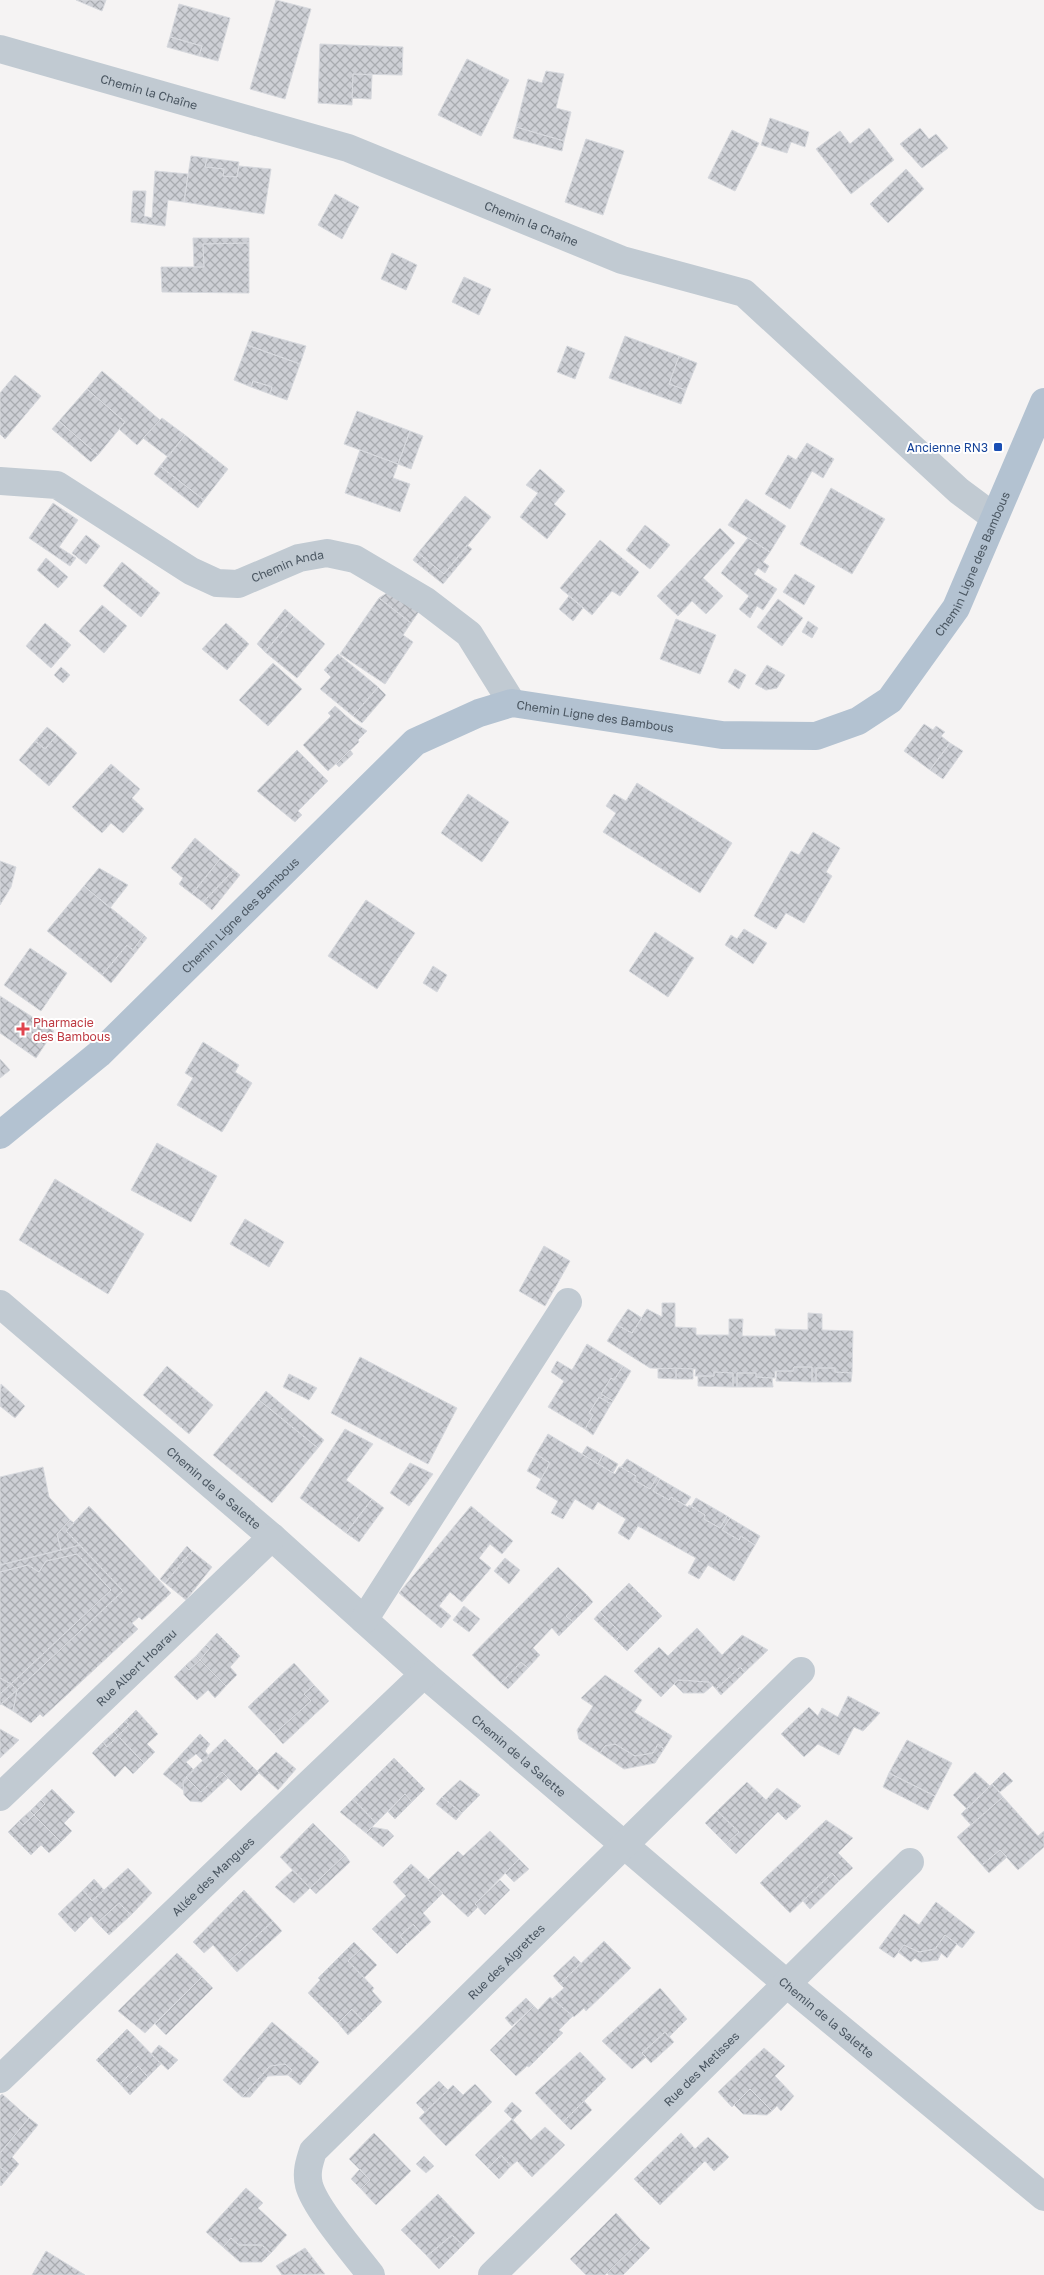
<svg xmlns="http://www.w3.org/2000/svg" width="1044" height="2275" viewBox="0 0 1044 2275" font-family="'Golos Text',sans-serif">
<defs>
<pattern id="building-cross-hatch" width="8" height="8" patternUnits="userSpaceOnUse" patternTransform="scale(1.25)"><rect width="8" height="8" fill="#cdcfd5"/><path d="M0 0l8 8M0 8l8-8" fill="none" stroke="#a8abb0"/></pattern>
</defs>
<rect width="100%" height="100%" fill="#f5f3f3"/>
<path fill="url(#building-cross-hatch)" stroke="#d7d9de" d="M76 0H106L102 11Z
M276 0 311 9 285 99 250 89Z
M179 4 230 18 218 61 199 56 202 46 170 37Z
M170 37 202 46 199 56 167 47Z
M320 44 403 47 402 75 353 74 352 105 318 103Z
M467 59 509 80 481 136 438 115Z
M546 71 564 74 556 108 571 112 564 141 516 127 528 79 542 83Z
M353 74 372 75 371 99 352 98Z
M770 118 809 132 805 147 791 142 787 153 761 145Z
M516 127 564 141 562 151 513 138Z
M869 128 894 160 851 194 816 149 840 131 850 144Z
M920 128 929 139 936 134 948 148 922 168 900 144Z
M732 130 759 143 735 191 708 178Z
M586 139 624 151 603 215 565 202Z
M191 156 207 158 205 167 224 169 223 176 237 177 239 166 271 169 264 214 184 202Z
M207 158 239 162 237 177 223 176 224 169 205 167Z
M906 169 924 189 888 223 870 204Z
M155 171 188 174 184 202 168 200 165 226 131 222 133 191H146L144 216 152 218Z
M335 194 359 207 342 239 318 225Z
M193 238H249V243L203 244 204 267H194Z
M249 243V293L162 292 161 267H204L203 244Z
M392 253 417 265 406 290 381 279Z
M464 277 491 289 479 315 452 302Z
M252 331 306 346 300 364 247 345Z
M625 336 679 356 669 384 686 390 681 404 609 378Z
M247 345 300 364 287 400 270 394 272 387 253 381 251 387 234 380Z
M567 346 585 353 575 379 557 372Z
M679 356 697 363 686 390 669 384Z
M102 371 160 420 137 445 119 429 125 422 87 389Z
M15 375 41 396 5 439 0 434V393Z
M253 381 272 387 270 394 251 387Z
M87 389 125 422 98 455 59 421Z
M357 411 410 431 398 464 344 444Z
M162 418 185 435 168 457 143 438Z
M59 421 98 455 91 462 52 429Z
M410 431 423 436 411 469 398 464Z
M185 435 228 469 204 500 160 466Z
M807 443 834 459 823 478 812 471 790 509 765 494 788 455 796 460Z
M360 450 398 464 393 478 410 484 400 512 345 493Z
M160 466 204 500 198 508 154 474Z
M540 469 565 491 554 504 566 514 547 539 520 517 538 493 526 485Z
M831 488 885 519 852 574 800 544Z
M465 496 491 517 444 574 418 553Z
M746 499 786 526 770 552 728 525Z
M53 503 78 520 59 547 76 558 70 566 29 538Z
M645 525 670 545 650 569 626 550Z
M720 528 735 543 703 578 723 596 706 614 692 601 678 616 657 596Z
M86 535 100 546 86 564 72 553Z
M748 538 770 552 763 562 769 566 765 573 758 568 754 574 777 589 763 610 757 606 750 618 739 609 749 596 721 573Z
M600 540 639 572 620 596 612 591 592 615 560 588Z
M467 545 472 549 443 584 413 560 418 553 444 574Z
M46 558 68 577 58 588 37 570Z
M122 562 160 593 141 617 103 586Z
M795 574 815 586 804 605 783 592Z
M393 589 420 610 411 623 379 598Z
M569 596 583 608 573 621 559 609Z
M379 598 411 623 403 635 413 642 385 684 340 654Z
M778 599 803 618 782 646 757 627Z
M102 605 127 626 104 653 79 631Z
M285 609 294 617 265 652 257 644Z
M294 617 325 644 297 678 265 652Z
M676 619 716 635 700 674 660 659Z
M808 621 818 628 812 638 802 632Z
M45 623 71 645 51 668 26 646Z
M226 623 249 644 227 670 202 649Z
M338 654 378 687 353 716 320 689 331 677 324 670Z
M273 663 302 689 268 726 239 700Z
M767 665 785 675 777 688 766 690 755 684Z
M61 667 70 675 63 683 54 675Z
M735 669 746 675 739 689 728 682Z
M378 687 386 695 362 723 353 716Z
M335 706 353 722 367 731 358 740 359 742 328 771 303 745 331 716 328 713Z
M924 724 933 730 936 726 945 732 941 736 950 743 930 770 904 751Z
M47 727 57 735 45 749 35 741Z
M57 735 77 753 49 786 19 760 35 741 45 749Z
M950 743 963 751 943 779 930 770Z
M297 750 328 781 298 811 302 815 295 822 257 791Z
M350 750 353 754 339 767 336 764Z
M111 764 140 789 132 798 144 809 123 833 111 823 102 833 72 807Z
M637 783 732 843 700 893 603 832 616 813 606 806 614 794 626 801Z
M468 794 509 822 482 862 441 833Z
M813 832 840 848 826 872 832 876 804 923 786 913 776 929 754 916 791 851 799 855Z
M195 838 220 859 192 894 179 884 183 878 171 868Z
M220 859 234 870 203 902 192 894Z
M0 861 16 867 11 887 0 905Z
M99 868 128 885 110 908 84 886Z
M234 870 240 875 212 910 203 902Z
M84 886 144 935 133 950 127 945 102 975 47 931Z
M366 900 415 933 377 989 328 956Z
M744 929 767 943 753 964 725 945 731 935 737 939Z
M655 932 694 958 668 997 629 971Z
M144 935 147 938 111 983 102 975 127 945 133 950Z
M30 948 67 973 41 1011 4 985Z
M433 966 447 975 437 992 423 983Z
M0 996 54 1031 36 1058 0 1033Z
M203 1042 239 1065 235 1072 252 1083 222 1132 177 1105 193 1078 185 1073Z
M0 1059 10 1070 0 1078Z
M157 1143 217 1176 191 1222 131 1190Z
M55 1179 144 1234 108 1294 19 1240Z
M245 1219 284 1242 269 1267 230 1244Z
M544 1246 570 1261 545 1306 519 1291Z
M662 1303H675V1327L696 1328V1335H729V1319H743L742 1336H776L775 1329 808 1330V1313L822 1314V1330L853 1331 852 1373 835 1372V1368H816V1382H812V1367H794L793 1371H775V1378L756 1377V1373H737V1387H733V1373L714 1372V1376H695L696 1369 650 1368 607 1341 617 1325 632 1333 647 1309 662 1317Z
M628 1309 642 1318 632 1333 617 1325Z
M587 1344 623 1366 614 1380 611 1378 601 1394 613 1401 611 1404 599 1397 589 1413 593 1415 585 1429 548 1407 564 1381 551 1372 557 1361 572 1370Z
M360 1357 457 1408 428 1464 331 1413Z
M167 1366 213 1405 189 1434 143 1395Z
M623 1366 631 1371 613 1401 601 1394 611 1378 614 1380Z
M794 1367H812V1382L776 1381 777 1371H793Z
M676 1368V1379L658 1378V1369Z
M676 1368 693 1369V1379H676Z
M816 1368H835V1372L852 1373 851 1382H816Z
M714 1372 733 1373V1387L698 1386V1376H714Z
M737 1373H756V1377L772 1378 773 1387H737Z
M289 1374 317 1388 309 1400 283 1387Z
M1 1384 25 1406 15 1418 0 1406Z
M266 1391 324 1440 318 1448 259 1400Z
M599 1397 611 1404 593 1435 585 1429 593 1415 589 1413Z
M259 1400 318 1448 272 1503 213 1455Z
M345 1429 373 1444 346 1480 372 1499 346 1533 300 1498Z
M548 1434 615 1474 619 1467H621L636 1476 634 1480 650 1489 657 1477 660 1479 653 1491 669 1500 671 1497 688 1507 689 1505 705 1515 704 1519 720 1528 727 1516 730 1518 722 1530 739 1540 741 1536 755 1545 734 1581 708 1565 699 1579 688 1573 696 1558 638 1526 629 1540 618 1533 626 1519 598 1502 593 1510 575 1499 563 1519 551 1513 558 1501 536 1488 550 1463 536 1454Z
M587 1446 603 1455 598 1464 582 1454Z
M536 1454 550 1463 541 1479 527 1471Z
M603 1455 618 1464 613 1473 598 1464Z
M627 1459 657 1477 650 1489 634 1480 636 1476 621 1467Z
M410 1463 433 1474 409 1506 390 1493Z
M43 1467 49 1497 70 1520 57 1534 61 1550 0 1565V1477Z
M660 1479 691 1497 685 1505 671 1497 669 1500 653 1491Z
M696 1498 727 1516 720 1528 704 1519 705 1515 691 1506Z
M372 1499 384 1508 359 1542 346 1533Z
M89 1506 171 1593 142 1620 139 1617 132 1623 138 1629 43 1717 40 1714 31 1723 13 1711 17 1690 123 1591 66 1531Z
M471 1506 513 1541 502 1554 490 1544 479 1558 491 1568 462 1602 450 1592 439 1606 451 1616 441 1628 399 1593Z
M730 1518 760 1536 755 1545 741 1536 739 1540 722 1530Z
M70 1520 74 1523 66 1531 80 1545 61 1550 57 1534Z
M80 1545 123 1591 17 1690 11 1684 111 1590 77 1554 46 1561 39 1572 28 1565 0 1572V1565Z
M187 1546 192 1551 165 1583 160 1579Z
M192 1551 212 1567 186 1600 165 1583Z
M77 1554 111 1590 11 1684 0 1678V1572L28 1565 39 1572 46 1561Z
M505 1558 520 1570 509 1584 494 1571Z
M558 1567 587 1595 566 1616 573 1622 559 1636 552 1628 533 1648 540 1655 528 1668 521 1662 501 1683 472 1655Z
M629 1583 662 1616 627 1651 616 1640 622 1634 600 1612Z
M587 1595 593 1602 573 1622 566 1616Z
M464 1606 480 1619 469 1632 453 1620Z
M600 1612 622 1634 616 1640 594 1619Z
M697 1628 722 1655 742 1635 768 1650 745 1672 740 1667 716 1689 709 1682 678 1680 661 1697 634 1671 659 1647 668 1656Z
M217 1633 240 1656 230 1667 237 1675 226 1686 200 1660 210 1648 206 1645Z
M206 1645 210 1648 200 1660 196 1656Z
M196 1656 200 1660 189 1670 185 1666Z
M200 1660 226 1686 215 1698 208 1690 197 1700 174 1677 185 1666 189 1670Z
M521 1662 528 1668 508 1689 501 1683Z
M294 1663 314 1685 304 1694 311 1701 274 1734 248 1707Z
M740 1667 745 1672 721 1695 716 1689Z
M605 1675 642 1700 634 1712 672 1736 664 1749 658 1744 653 1753 635 1756 615 1744 605 1746 600 1753 579 1739 577 1730 593 1706 581 1698Z
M0 1678 11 1684 0 1694Z
M678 1680 709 1682 712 1686 704 1693H683L674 1684Z
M11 1684 17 1690 0 1705V1694Z
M314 1685 329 1701 283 1744 274 1734 311 1701 304 1694Z
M17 1690 15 1701 13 1711 1 1704Z
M848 1696 880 1713 863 1731 854 1727 839 1755 818 1744 804 1757 781 1734 809 1707 818 1716 822 1708 838 1717Z
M136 1710 158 1734 147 1744 155 1752 144 1763 118 1736 129 1725 125 1721Z
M125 1721 129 1725 118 1736 114 1732Z
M0 1729 19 1740 0 1758Z
M114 1732 118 1736 107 1747 103 1742Z
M200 1734 210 1744 205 1751 209 1756 203 1761 196 1754 186 1762 194 1770 183 1782V1790L163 1774Z
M118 1736 144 1763 133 1774 125 1766 115 1777 92 1753 103 1742 107 1747Z
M225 1739 259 1773 241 1791 222 1772 201 1792 186 1777Z
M907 1740 952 1763 935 1796 889 1773Z
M615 1744 635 1756 653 1753 658 1744 664 1749 655 1763 624 1769 600 1753 605 1746Z
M276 1752 296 1769 278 1790 257 1771Z
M394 1758 425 1789 412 1802 405 1794 376 1823 353 1799Z
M222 1772 228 1778 202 1802 190 1801 184 1795 183 1782 186 1777 201 1792Z
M975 1772 990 1786 967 1809 953 1795Z
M1004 1772 1013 1781 1000 1792 992 1784Z
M889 1773 935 1796 928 1810 883 1787Z
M460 1780 480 1795 462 1813 442 1797Z
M747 1782 766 1800 777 1788 801 1806 786 1820 778 1812 736 1854 726 1844 739 1832 717 1811Z
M992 1784 1003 1797 971 1825 961 1814Z
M52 1789 75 1812 64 1823 72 1831 61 1842 34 1815 45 1804 41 1800Z
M405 1794 412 1802 395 1819 388 1812Z
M442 1797 462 1813 456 1820 436 1804Z
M1003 1797 1038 1836 1044 1831V1847L1018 1870 1000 1850 982 1865 957 1837Z
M353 1799 376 1823 366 1833 340 1812Z
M41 1800 45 1804 34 1815 30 1811Z
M30 1811 34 1815 23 1825 19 1821Z
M717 1811 739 1832 726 1844 705 1823Z
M34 1815 61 1842 49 1853 41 1845 31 1855 8 1832 19 1821 23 1825Z
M826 1820 853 1838 838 1853 853 1868 839 1881 832 1873 790 1913 760 1883Z
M313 1823 345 1855 310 1888 280 1857Z
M372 1827 388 1830 394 1836 383 1847 366 1833Z
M490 1831 519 1859 475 1904 478 1907 468 1917 428 1880 458 1851 463 1856Z
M1000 1850 1007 1857 989 1873 982 1865Z
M345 1855 350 1862 316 1894 310 1888Z
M519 1859 529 1869 514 1882 505 1873Z
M411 1864 443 1893 423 1913 431 1922 420 1932 413 1924 400 1936 407 1944 397 1954 372 1929 406 1896 393 1882Z
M128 1868 152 1893 131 1915 119 1903 97 1923 91 1916 75 1932 58 1914 83 1890 92 1901Z
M293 1870 310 1888 294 1903 275 1887Z
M832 1873 839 1881 810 1909 803 1901Z
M94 1879 104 1890 92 1901 83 1890Z
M500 1880 510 1890 485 1915 475 1904Z
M244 1890 273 1921 228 1962 213 1945 204 1953 193 1942Z
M936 1902 975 1932 962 1948 945 1935 935 1949 919 1952 904 1945 894 1958 879 1948 904 1914 919 1925Z
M119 1903 131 1915 109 1935 97 1923Z
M273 1921 282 1931 237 1972 228 1962Z
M413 1924 420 1932 407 1944 400 1936Z
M945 1935 957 1944 947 1958 941 1953 938 1960 921 1962 915 1958 911 1962 898 1952 904 1945 919 1952 935 1949Z
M604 1941 631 1968 586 2011 584 2008 574 2017 552 1999 564 1988 560 1984Z
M354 1942 361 1949 348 1961 374 1988 372 1991 382 2002 363 2021 352 2009 338 2023 308 1993 320 1980 318 1978Z
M361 1949 377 1965 364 1978 348 1961Z
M177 1953 202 1977 145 2033 118 2011Z
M574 1956 581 1963 560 1984 553 1976Z
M202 1977 213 1988 166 2035 155 2024Z
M660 1988 687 2019 669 2037 665 2032 642 2053 646 2057 632 2069 602 2041Z
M550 1997 573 2016 559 2030 563 2033 529 2067 527 2066 516 2076 490 2050 534 2006 538 2010Z
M526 1998 534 2006 512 2026 505 2018Z
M352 2009 363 2021 348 2035 338 2023Z
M272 2022 319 2062 300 2085 288 2075 292 2070 285 2064 270 2066 242 2097 223 2080Z
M127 2029 161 2064 148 2077 138 2066 120 2084 96 2060Z
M665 2032 674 2042 651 2063 642 2053Z
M159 2045 178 2060 168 2070 151 2054Z
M764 2048 785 2066 775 2076 794 2096 781 2111 777 2106 772 2111 750 2089 732 2107 718 2092Z
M580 2052 606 2079 563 2122 535 2093Z
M285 2064 292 2070 288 2075 268 2076 250 2097H242L270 2066Z
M138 2066 148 2077 130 2095 120 2084Z
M439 2081 448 2090 425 2112 416 2103Z
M475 2084 492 2102 446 2146 419 2118 453 2085 463 2095Z
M750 2089 772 2111 767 2115 743 2114 734 2105Z
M2 2094 29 2118 0 2153V2096Z
M584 2101 592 2110 571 2130 563 2122Z
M512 2102 522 2111 513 2120 504 2111Z
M29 2118 38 2125 12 2157 19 2164 10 2175 0 2167V2153Z
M512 2119 531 2140 545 2127 565 2145 532 2177 517 2161 511 2166 501 2155 488 2168 475 2155Z
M374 2133 411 2171 376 2205 361 2189 370 2180 349 2159Z
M681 2133 695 2149 708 2137 729 2157 714 2171 705 2161 660 2205 634 2179Z
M501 2155 511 2166 499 2179 488 2168Z
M424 2156 434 2166 426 2173 416 2164Z
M0 2167 10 2175 1 2186 0 2185Z
M360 2169 370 2180 361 2189 351 2179Z
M246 2188 263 2203 258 2208 287 2235 271 2253 262 2245H239L231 2238 223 2247 206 2232Z
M438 2194 475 2233 463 2245 452 2235 427 2256 401 2230Z
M616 2213 641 2240 605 2275H586L570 2259Z
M452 2235 463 2245 439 2269 427 2256Z
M231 2238 239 2245H262L271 2253 262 2262H240L223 2247Z
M641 2240 650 2248 623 2275H609L607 2273Z
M305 2248 325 2274 282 2275 276 2266Z
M46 2251 85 2275H32Z"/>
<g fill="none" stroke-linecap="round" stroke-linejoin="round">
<g stroke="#c1cad2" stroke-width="28">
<path id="s1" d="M0 49 348 148 622 260 744 293 959 491 994 517"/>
<path id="s2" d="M0 481 57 485 191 571 217 583 238 584 299 558 327 553 355 559 426 601 469 634 512 703"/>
<path id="s3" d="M0 1304 272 1537 424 1674 787 1984 1044 2197"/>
<path d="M364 1620 568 1302"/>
<path id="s4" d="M0 1797 272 1537"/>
<path id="s5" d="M0 2079 424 1674"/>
<path id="s6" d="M371 2275C355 2254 315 2208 309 2185 306 2173 309 2163 313 2151L801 1671"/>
<path id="s7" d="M492 2275 910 1862"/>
</g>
<path stroke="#b3c2d1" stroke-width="28" id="s8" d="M0 1135 99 1054 415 742 479 713 512 703 722 735 816 736 858 721 890 700 956 608 1044 402"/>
</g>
<rect fill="#1a4fb4" stroke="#fff" stroke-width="2" x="993" y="442" width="10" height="10" rx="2.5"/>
<path fill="#e0444e" stroke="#fff" stroke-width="2" d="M20.5 1021.5h5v5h5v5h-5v5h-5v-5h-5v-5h5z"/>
<g text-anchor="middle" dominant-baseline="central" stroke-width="4" stroke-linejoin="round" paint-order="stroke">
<g font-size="12" fill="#4a5661" stroke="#fff">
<text stroke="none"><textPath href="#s1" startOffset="155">Chemin la Chaîne</textPath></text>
<text stroke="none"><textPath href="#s1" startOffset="560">Chemin la Chaîne</textPath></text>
<text stroke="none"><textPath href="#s8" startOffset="1226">Chemin Ligne des Bambous</textPath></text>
<text stroke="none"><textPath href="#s2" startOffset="319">Chemin Anda</textPath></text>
<text stroke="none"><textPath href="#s8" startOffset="761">Chemin Ligne des Bambous</textPath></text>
<text stroke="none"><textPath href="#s8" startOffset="326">Chemin Ligne des Bambous</textPath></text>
<text stroke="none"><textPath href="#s3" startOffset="282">Chemin de la Salette</textPath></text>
<text stroke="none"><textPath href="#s4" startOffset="188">Rue Albert Hoarau</textPath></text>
<text stroke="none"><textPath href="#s3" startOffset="688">Chemin de la Salette</textPath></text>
<text stroke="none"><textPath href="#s5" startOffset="294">Allée des Mangues</textPath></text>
<text stroke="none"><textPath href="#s6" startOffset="415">Rue des Aigrettes</textPath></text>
<text stroke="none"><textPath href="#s3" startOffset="1092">Chemin de la Salette</textPath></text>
<text stroke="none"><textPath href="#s7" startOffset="294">Rue des Metisses</textPath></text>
</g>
<g font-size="12" fill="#164399" stroke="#fff" text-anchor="end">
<text x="988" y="447">Ancienne RN3</text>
</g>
<g font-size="12" fill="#be3a42" stroke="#fff" text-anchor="start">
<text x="33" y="1022">Pharmacie<tspan x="33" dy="14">des Bambous</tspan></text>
</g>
</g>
</svg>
